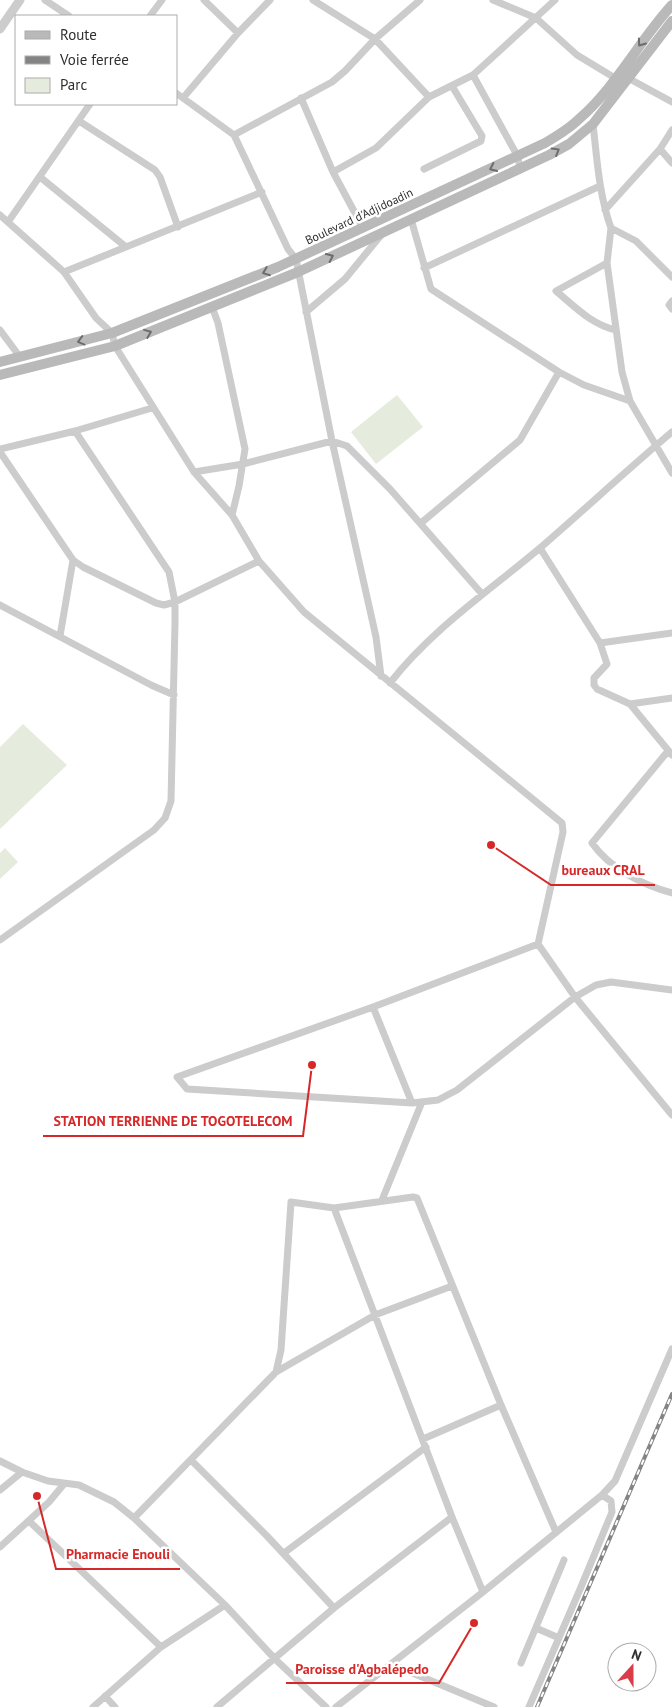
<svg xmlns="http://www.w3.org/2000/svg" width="672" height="1707" viewBox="0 0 672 1707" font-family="'PT Sans',sans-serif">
<rect width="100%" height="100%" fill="#fff"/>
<path fill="#e5ecde" d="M397 395 423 427 376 464 351 432Z
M23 724 67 765 0 829V747Z
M5 848 18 862 0 879V853Z"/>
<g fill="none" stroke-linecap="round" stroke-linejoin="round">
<path stroke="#ccc" stroke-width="7" d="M45 0 69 16
M204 0 238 33
M313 0 375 39 429 97
M493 0 536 18 577 55 615 78
M150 16 162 0
M473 75 518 157 520 169
M628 78 672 102
M176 93 234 135 288 249 296 259 332 441 376 637 381 676
M183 98 238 33 270 0
M301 98 333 172 363 228
M79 121 155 170 160 177 178 227
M593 124C597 159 599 195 611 228L636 241 672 277
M234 135 332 82 345 71 375 39 420 0
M660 149 672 163
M424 169 481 141 482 136 452 86
M333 172 376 148 429 97 473 75 555 0
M40 177 126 247
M605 210 660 149 672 130
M0 215 64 272 96 318 112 333 115 346 125 362 194 472 232 515 259 561 304 612 562 823 563 832 538 944 575 997 672 1115
M411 219 431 289 559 372 584 385 630 401
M8 222 90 104
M611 228 607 263 622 372 630 401 672 473
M607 263 556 291C574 306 592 325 616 330
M424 268 600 186
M64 272 262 192
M672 301 669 305 672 309
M212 307 218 323 245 449 239 486 232 515
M306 312 345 279 382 234
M0 330 20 357
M0 449 75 431 152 408
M0 452 73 560 83 567 156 603 164 605 175 602 259 561
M194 472 243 464 332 441 347 446 390 489 482 594
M421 523 520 440 559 372
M540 548 600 643 607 664 594 678V685L597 689 630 704 672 755
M0 605 151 685 174 695
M60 636 73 560
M600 643 672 633
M390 683C431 630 489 591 540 548 584 510 627 470 672 432
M630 704 672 698
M668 751 592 843C610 869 643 885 672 893
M0 940 154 830 165 818 171 801 175 623V602L169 572 75 431
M538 944 373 1007 177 1077 187 1089 412 1103 438 1100 457 1090 575 997 596 985 611 982 672 990
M373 1007 412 1103
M382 1200 422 1102
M334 1208 452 1517 483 1592
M276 1372 281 1350 291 1202 334 1208 413 1197 417 1198 501 1405 556 1532
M423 1439 501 1405
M191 1460 267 1536 334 1608
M0 1461 22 1472 48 1481 79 1485 114 1502 134 1518 225 1605 275 1659 326 1707
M0 1490 22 1472
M134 1518 276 1372 375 1315 452 1286
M29 1521 161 1647
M0 1547 49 1502 64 1484
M284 1553 426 1447
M536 1628 559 1638
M521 1663 564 1560
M391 1664 494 1707
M105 1696 115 1707
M93 1707 161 1647 225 1605
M217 1707 334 1608 452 1517
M336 1707 483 1592 602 1495 615 1481 672 1349
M529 1707 581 1587 612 1512 611 1501 602 1495"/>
<path stroke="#ccc" stroke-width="9" d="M0 29 20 0"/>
<path stroke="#b9b9b9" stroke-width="10" d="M0 362 112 333 278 267 545 143C557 136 569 129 579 119 616 87 639 41 672 5
M0 375 115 346 298 272 549 155 569 144 593 124 672 21"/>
<g stroke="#848484" stroke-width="4">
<path id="rail" d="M537 1707 672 1394"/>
</g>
<use href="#rail" stroke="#fff" stroke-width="2" stroke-dasharray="5.5" stroke-linecap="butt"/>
</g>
<defs><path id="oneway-chevron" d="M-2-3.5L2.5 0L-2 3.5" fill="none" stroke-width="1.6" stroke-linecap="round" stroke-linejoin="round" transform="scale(1.25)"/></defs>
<g stroke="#6d6d6d">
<use href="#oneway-chevron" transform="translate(641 43) rotate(126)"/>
<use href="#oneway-chevron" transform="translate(556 151) rotate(-31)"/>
<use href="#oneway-chevron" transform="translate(493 168) rotate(155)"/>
<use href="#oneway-chevron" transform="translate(330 257) rotate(-25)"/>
<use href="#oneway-chevron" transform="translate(266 272) rotate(159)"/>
<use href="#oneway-chevron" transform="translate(148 333) rotate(-22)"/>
<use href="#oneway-chevron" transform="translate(81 341) rotate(165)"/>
</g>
<g text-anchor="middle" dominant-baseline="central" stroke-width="5" stroke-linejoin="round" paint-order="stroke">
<g font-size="12" fill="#2f2f2f" stroke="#fff">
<text transform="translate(359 216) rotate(-25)">Boulevard d'Adjidoadin</text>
</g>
</g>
<path fill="none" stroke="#d62828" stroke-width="2" d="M491 845L551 885H655M312 1065L303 1136H43M37 1496L56 1569H180M474 1623L439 1683H286"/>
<g fill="#d62828" stroke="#fff" stroke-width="2">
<circle cx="491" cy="845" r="5"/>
<circle cx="312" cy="1065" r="5"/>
<circle cx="37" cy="1496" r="5"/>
<circle cx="474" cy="1623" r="5"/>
</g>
<g font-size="14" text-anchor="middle" font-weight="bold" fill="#d62828" stroke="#fff" stroke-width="5" stroke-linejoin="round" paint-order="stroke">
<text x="603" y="875">bureaux CRAL</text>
<text x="173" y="1126">STATION TERRIENNE DE TOGOTELECOM</text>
<text x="118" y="1559">Pharmacie Enouli</text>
<text x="362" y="1674">Paroisse d'Agbalépedo</text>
</g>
<rect x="15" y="15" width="162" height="90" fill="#ffffff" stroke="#acacac"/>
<rect x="25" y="31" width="25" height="8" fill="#b9b9b9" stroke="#acacac"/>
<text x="60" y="40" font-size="15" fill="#2f2f2f">Route</text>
<rect x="25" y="56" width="25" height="8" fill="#848484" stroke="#acacac"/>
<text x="60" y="65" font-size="15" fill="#2f2f2f">Voie ferrée</text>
<rect x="25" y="78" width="25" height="15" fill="#e5ecde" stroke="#acacac"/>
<text x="60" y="90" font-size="15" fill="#2f2f2f">Parc</text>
<g transform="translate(632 1667) rotate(21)"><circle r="24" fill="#ffffff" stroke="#acacac"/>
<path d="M0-4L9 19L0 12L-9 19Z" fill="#db3c49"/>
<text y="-8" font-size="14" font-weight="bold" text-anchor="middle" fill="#2f2f2f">N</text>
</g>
</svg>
